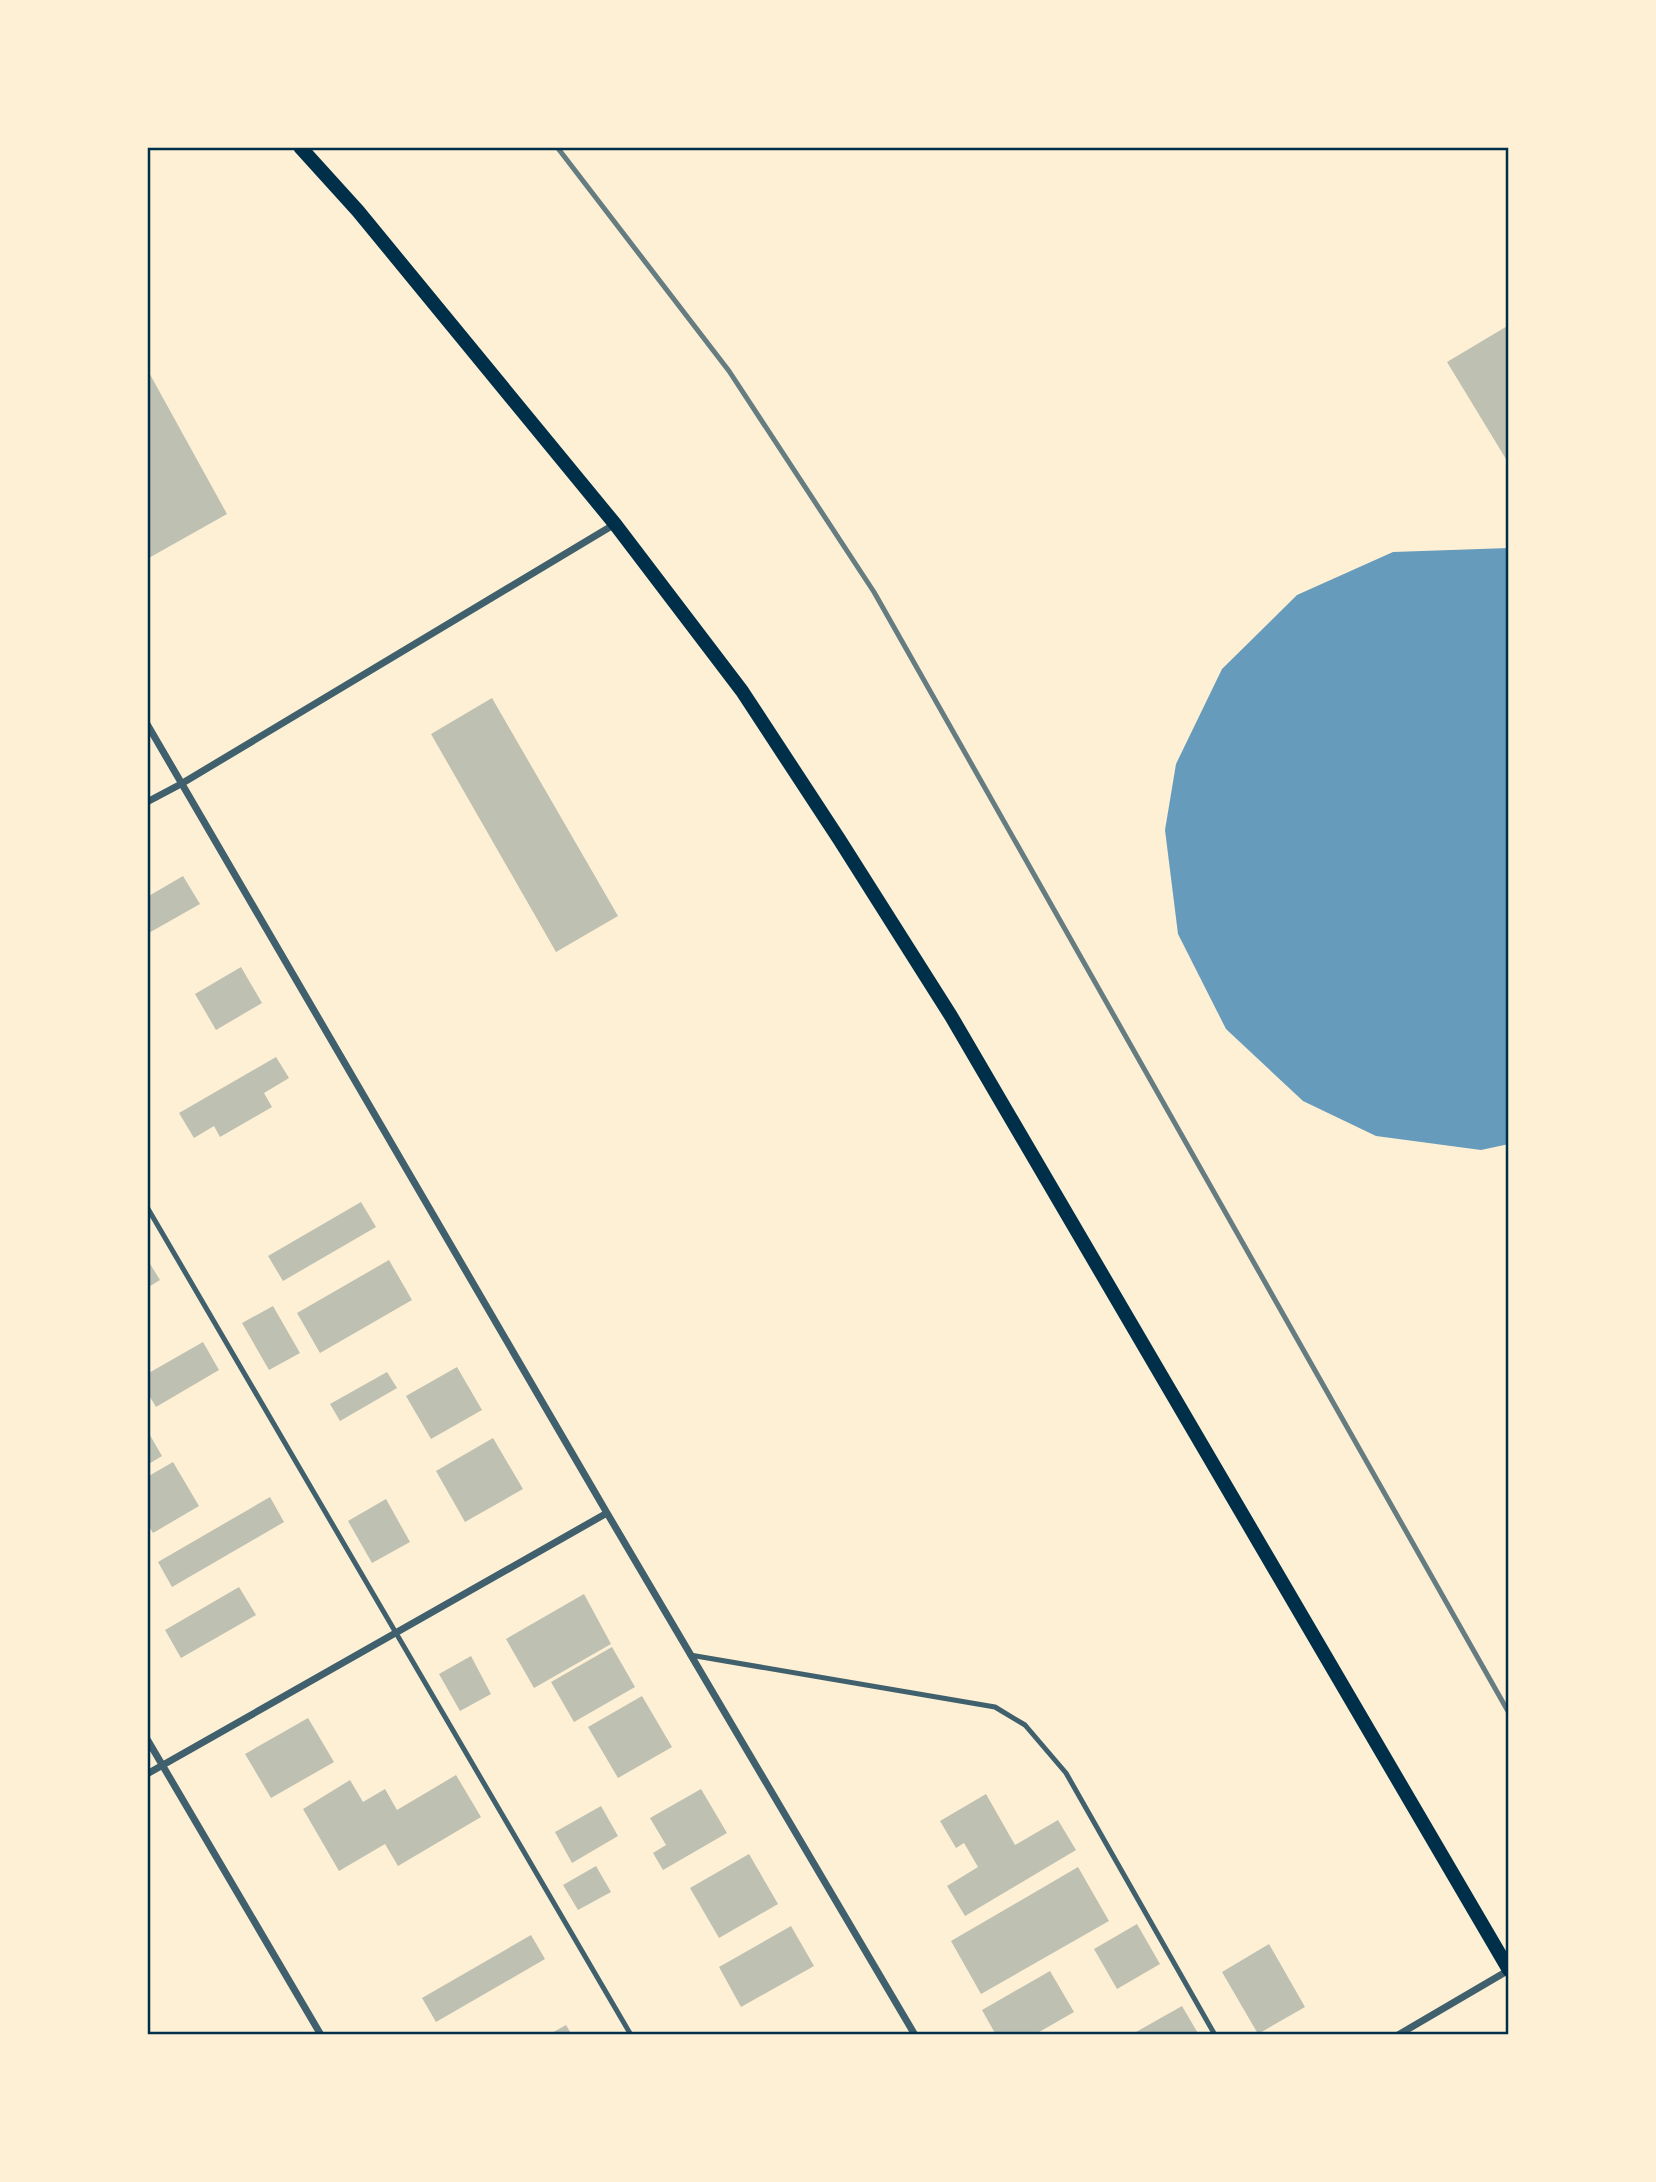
<svg xmlns="http://www.w3.org/2000/svg" width="1656" height="2182" viewBox="0 0 1656 2182" font-family="Montserrat,sans-serif">
<rect width="100%" height="100%" fill="#fdf0d5"/>
<path fill="#669bbc" d="M1509 548V1144L1481 1150 1376 1136 1303 1101 1226 1029 1178 934 1165 830 1176 764 1222 669 1297 595 1393 552Z"/>
<path fill="#bec0b2" d="M1509 325V464L1447 362Z
M147 369 227 514 147 559Z
M492 698 618 916 556 952 431 734Z
M183 876 200 904 147 934V897Z
M241 967 262 1003 216 1030 195 994Z
M276 1057 289 1078 264 1093 272 1107 220 1137 214 1126 194 1138 179 1113Z
M361 1202 376 1227 283 1281 268 1256Z
M147 1259 160 1280 147 1288Z
M389 1260 412 1300 320 1353 297 1313Z
M273 1306 300 1353 269 1370 242 1323Z
M203 1342 219 1370 156 1407 147 1392V1374Z
M457 1367 482 1410 431 1439 406 1396Z
M387 1372 397 1388 340 1421 330 1404Z
M147 1430 162 1456 147 1465Z
M493 1438 523 1489 465 1522 436 1471Z
M173 1462 199 1506 153 1533 147 1523V1477Z
M270 1497 284 1522 172 1587 158 1562Z
M386 1499 410 1542 372 1563 348 1521Z
M239 1587 256 1615 181 1658 165 1630Z
M584 1594 611 1644 534 1688 506 1639Z
M612 1647 635 1687 574 1722 551 1682Z
M471 1656 491 1694 460 1711 439 1674Z
M642 1696 672 1747 618 1778 588 1727Z
M308 1718 334 1762 271 1798 245 1754Z
M456 1775 481 1817 398 1866 385 1844 339 1871 303 1809 350 1780 363 1802 385 1789 397 1810Z
M701 1789 727 1833 663 1870 653 1853 666 1845 650 1818Z
M986 1794 1015 1845 1058 1820 1076 1850 965 1916 947 1886 978 1867 964 1843 956 1848 940 1821Z
M601 1806 618 1836 572 1863 555 1832Z
M749 1854 778 1904 719 1938 690 1888Z
M596 1866 611 1892 578 1910 563 1885Z
M1078 1867 1109 1921 981 1994 951 1941Z
M1137 1924 1160 1964 1117 1989 1094 1949Z
M791 1926 814 1966 741 2007 719 1967Z
M531 1935 545 1959 436 2022 422 1998Z
M1269 1944 1305 2007 1258 2034 1222 1972Z
M1050 1971 1074 2012 1034 2035H996L982 2010Z
M1182 2006 1199 2035H1137L1136 2032Z
M566 2025 572 2035H548Z"/>
<g fill="none" stroke-linecap="round" stroke-linejoin="round">
<path stroke="#3f606c" stroke-width="5" d="M147 1207 631 2035
M690 1655 995 1707 1025 1725 1066 1773 1215 2035"/>
<path stroke="#3f606c" stroke-width="7" d="M147 724 607 1513 915 2035
M147 802 181 784 615 524
M147 1739 321 2035
M147 1774 607 1513
M1398 2035 1509 1970"/>
<path stroke="#003049" stroke-width="14" d="M300 147 358 211 615 524 742 691 839 839 951 1016 1509 1970"/>
<path stroke="#657d81" stroke-width="5" d="M557 147 729 371 874 592 1509 1713"/>
</g>
<rect width="1656" height="2182" fill="none" stroke="#fdf0d5" stroke-width="298"/>
<rect x="149" y="149" width="1358" height="1884" fill="none" stroke="#003049" stroke-width="2.5"/>
</svg>
